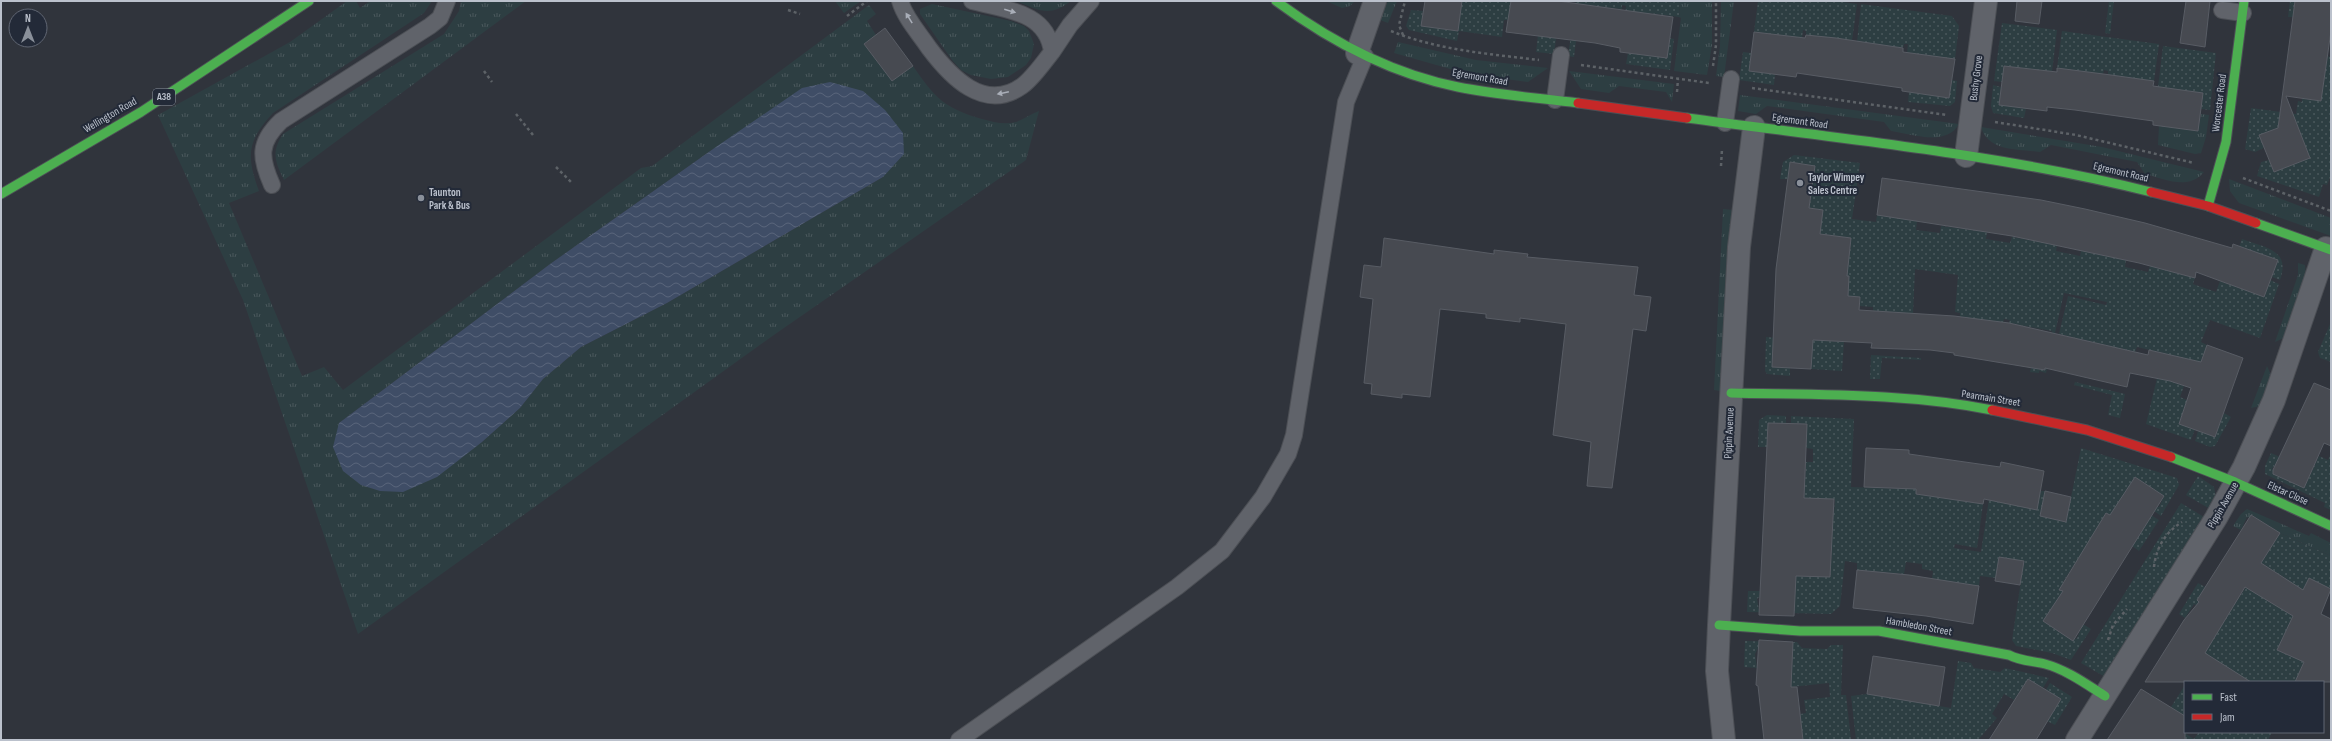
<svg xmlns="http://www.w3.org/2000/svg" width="2332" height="741" viewBox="0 0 2332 741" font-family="'Sofia Sans Condensed',sans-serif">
<defs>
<pattern id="grass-tufts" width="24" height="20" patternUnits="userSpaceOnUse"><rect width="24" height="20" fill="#2d3e42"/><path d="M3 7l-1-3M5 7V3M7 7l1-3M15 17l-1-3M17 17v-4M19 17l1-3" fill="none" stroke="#4a585c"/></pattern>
<pattern id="garden-dots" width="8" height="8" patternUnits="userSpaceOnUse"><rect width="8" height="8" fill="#2d3e42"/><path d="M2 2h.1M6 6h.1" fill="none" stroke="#4a585c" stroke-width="1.8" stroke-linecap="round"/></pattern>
<pattern id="water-waves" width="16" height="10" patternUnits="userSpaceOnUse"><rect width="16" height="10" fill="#3f4d66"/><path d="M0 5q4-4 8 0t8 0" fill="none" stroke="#59657b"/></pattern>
</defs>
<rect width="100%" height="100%" fill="#30343c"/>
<path fill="url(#grass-tufts)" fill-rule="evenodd" d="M347 1H356L360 8 370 1H432L424 13 273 113C247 141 246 156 259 191L229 203 302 376 324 367 343 390 641 168 652 166 869 5 876 14 867 21 876 35 864 44 892 81 913 66C935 98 944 108 982 119 993 122 1005 125 1016 122 1024 119 1031 114 1039 111L1026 160 771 337 358 634 243 300 158 115 290 42ZM713 149 883 177 667 303 581 347 543 379 520 408 482 442 339 423 550 264Z
M461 1H526L284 180C275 162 271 152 283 134L444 34 459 11Z
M835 1H861L844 13Z
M1016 1H1071C1049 18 1039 10 1016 1Z
M1326 1H1355L1350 6 1342 8Z
M1388 1H1397L1388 23 1380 20Z
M1680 1H1712V45L1707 75 1674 71 1681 18 1679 17Z
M1721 1H1734L1724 77 1716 76 1720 46Z
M932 4 1011 21 1024 26 1029 31 1034 44 1031 58 1026 65 1008 77 991 79 971 75 961 70 952 60 920 14V9Z
M1398 42 1476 60 1548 68 1528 82 1468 74 1394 53Z
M1569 71 1674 84 1672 102 1666 92 1619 86 1609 93 1581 89Z
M1740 95 1959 124C1946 147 1912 134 1891 131L1884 122 1767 106 1756 114 1738 111Z
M2201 114 2209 115 2206 137 2201 153 2195 154 2158 145 2159 126 2198 131Z
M1981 127 2102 147 2204 172C2188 191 2165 179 2145 174L2137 162 2051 145 2040 152C2019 149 1988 152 1981 127Z
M2229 179 2331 218V236L2239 203 2230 191Z
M1723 209 1733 210 1728 247 1720 391 1714 390Z
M2298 263 2305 265 2306 277 2286 337 2275 342 2298 275Z
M2267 366 2272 377 2261 406 2251 408Z
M2247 509 2309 536 2311 533 2331 543V556L2280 533 2252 515 2249 518 2247 517 2241 530 2233 526 2241 514Z"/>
<path fill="url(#garden-dots)" d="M1462 1H1511L1508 20H1504L1502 37 1459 31 1457 41 1409 30 1406 26 1411 10 1423 11 1421 26 1458 31Z
M1558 1H1561L1554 54 1536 52 1538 35 1554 38Z
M1576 1H1680L1679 17 1649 13 1648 17 1625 14 1626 6 1622 5V9L1578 4 1573 40 1576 41 1574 57 1568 56Z
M1758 1H1836L1857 4 1852 41 1806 35V31L1803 30 1802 38 1754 32Z
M2109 1H2114L2110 34 2105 33Z
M2290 1H2310L2331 7 2295 3 2293 17H2288Z
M1861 4 1952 16 1959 26 1955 59 1907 53 1908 44H1904L1903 48 1857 42Z
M2002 23 2057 30 2052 72 2004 66 2002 82 1994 81Z
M2062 31 2159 44 2154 81 2108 75V71L2104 70 2103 74 2057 68Z
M1670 38 1674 39 1670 70 1626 64 1628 53 1667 58Z
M2163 46 2216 53 2210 110 2201 109 2203 93 2158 87Z
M1743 52 1751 53 1749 71 1775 74 1774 85 1739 80Z
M2327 56 2331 57V175L2327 185 2323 184 2319 197 2257 176 2261 162 2269 160 2274 172 2310 158 2295 121 2259 135 2264 148 2255 152 2245 149 2251 108 2296 114 2298 101 2302 102V98L2321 101Z
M1952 80 1957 81 1955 102 1950 106 1908 102 1909 92 1949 98Z
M1993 85 2001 87 1999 105 2026 109 2024 118 1993 113 1991 106Z
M1794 155 1860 163 1852 219 1876 222 1877 215 1917 221 1916 230 1940 233 1941 226 1987 232 1986 239 2010 243 2012 237 2057 245 2056 251 2080 256 2081 250 2126 260 2125 267 2148 272 2150 266 2195 278 2193 284 2216 292 2220 281 2264 297 2270 280 2279 284 2260 338 2210 320 2201 342 2207 345 2191 388 2184 386 2180 397 2187 400 2179 424 2195 429 2191 440 2146 424 2163 353 2137 347 2135 352 2059 334 2068 296 2106 305 2107 302 2064 293 2046 373 2039 371V373L2030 372 2031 368 2045 370 2052 331 2009 323 2010 320 2004 319 2003 323 1960 317V313L1955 312 1958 275 1915 269 1913 314 1873 311V307L1860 306V297L1847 296 1823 274 1820 248 1850 252 1851 238 1820 234 1823 210 1784 204 1785 201 1810 204 1815 166 1790 162 1788 179H1780L1783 162Z
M2242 239C2265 248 2291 249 2280 280L2272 277 2278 261 2239 247Z
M2330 324 2331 325V362L2320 358 2318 352Z
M1766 337 1844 342 1842 371 1811 369 1812 344 1774 342 1772 367 1790 368V376L1767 374 1765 371Z
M1871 355 1921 358V360L1882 358 1880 379H1870Z
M2075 382 2125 394 2120 418 2108 415 2112 395 2074 385Z
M2224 413 2231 417 2215 446 2210 447 2195 441 2198 431 2215 437Z
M1767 415 1786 416V423H1768L1767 447H1758L1759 420Z
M1791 416 1854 419 1851 487 1907 489 1909 458H1921L1916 494 1983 504 1977 548 1955 544 1954 548 1981 552 1994 466 2000 467 1994 501 2036 509 2040 491H2045L2040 516 2066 522 2081 448 2177 478 2179 485 2161 516 2154 511 2157 507H2159L2164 496 2135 477 2151 515 2159 520 2139 551 2132 546 2140 533 2106 513 2088 544 2116 572 2083 551 2063 582 2097 603 2092 610 2043 621 2073 640 2077 638 2083 624 2091 629 2071 660 2052 653 2016 646 2012 640 2024 561 1999 557 1996 578 1980 576 1979 586 1932 579 1933 571 1922 569V564L1906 562 1904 574 1857 570V563L1845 561 1840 606 1831 614 1747 612 1748 591H1760L1759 597 1757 599 1759 610 1794 611 1796 576 1830 577 1832 550 1806 549 1808 512 1834 513 1835 500 1804 498 1806 462H1813V449L1806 448 1807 424 1791 423Z
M2271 453 2280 457 2272 469 2274 471 2273 474 2304 488 2319 456 2328 460 2331 453V510L2324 507 2325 503 2265 474V466Z
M2198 476 2214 487 2216 498 2210 509 2186 495Z
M2181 503 2204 517 2105 677 2081 663Z
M2280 533 2331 556V589L2309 578 2297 602 2326 616 2311 649 2283 637 2277 650 2304 662 2295 682H2227L2205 653 2223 622 2194 604 2185 618 2179 614 2198 583 2205 587 2197 600 2226 618 2246 587 2275 605 2290 581 2261 563Z
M1745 641 1797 642 1802 648 1827 649 1831 645H1843L1841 695H1846L1851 740H1803L1800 714 1806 713 1804 700 1830 697 1829 683 1791 687 1793 650 1758 648 1755 654 1757 668 1744 667Z
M1958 661 1971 663 1974 668 2000 672 2005 668 2049 678 2043 688 2028 679 2014 700 2004 694 1992 714 1997 718 1978 740H1856L1851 696 1867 694 1951 708Z
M2050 683 2072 697 2055 725 2047 721 2061 699 2046 690Z
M2185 685V716L2171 707Z
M2169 723 2194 739 2199 732H2272L2268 740H2158Z"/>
<path fill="url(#water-waves)" d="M830 82 863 91 885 110 903 133 904 154 883 177 667 303 581 347 543 379 520 408 482 442 437 477 403 492 380 491 361 485 343 471 333 447 339 423 550 264 713 149 802 88Z"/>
<path fill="#474a51" stroke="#585c64" d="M1425 1H1462L1458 31 1421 26Z
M1511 1H1558L1673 17 1667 58 1620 52V48L1595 43 1506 32Z
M2017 1H2042L2039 24 2015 21Z
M2186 1H2210L2205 47 2180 43Z
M2295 1H2331V31L2321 101 2286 96 2310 158 2274 172 2259 135 2278 128Z
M885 28 913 66 892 81 864 44Z
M1754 32 1805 38 1806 35 1836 38 1903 48V52L1955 59 1949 98 1902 91V88L1824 77 1797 73 1796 77 1749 71Z
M2004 66 2057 72V68L2111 75 2154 81 2153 86 2203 93 2198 131 2153 125V121L2075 110 2047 107V111L1999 105Z
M1790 162 1815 166 1809 208 1823 210 1820 234 1851 238 1847 276H1849L1848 296 1860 297 1859 310 1954 316 2009 323 2148 355 2149 350 2201 362 2207 345 2243 358 2215 437 2179 424 2191 388 2170 381 2130 373 2127 387 2045 368V370L1954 355V353L1930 350 1871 348 1872 343 1813 340 1811 369 1772 367 1776 269Z
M1882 178 2041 200 2085 209 2145 223 2232 248 2233 244 2278 260 2264 297 2196 272 2195 278 2139 263 2012 236 1877 215Z
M1384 238 1494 254V250L1528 254 1527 257 1638 267 1634 295 1651 297 1646 331 1633 329 1612 488 1587 486 1591 442 1553 435 1566 324 1520 318V322L1486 318V314L1440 309 1430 397 1402 394V398L1371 394 1372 384 1364 383 1373 299 1360 297 1364 265 1381 267Z
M2314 383 2331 390V446L2324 443 2304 488 2273 474V470Z
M1768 423 1807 424 1804 498 1834 499 1830 577 1796 576 1794 616 1759 615Z
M1866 448 1909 450V454L2000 467 2001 462 2044 471 2037 510 1984 499 1983 504 1916 494V489L1864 487Z
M2135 477 2164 496 2073 641 2043 621 2063 591 2059 590 2106 513 2110 515Z
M2045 491 2071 497 2066 522 2040 516Z
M2251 515 2280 533 2261 563 2303 590 2309 578 2331 589 2321 614 2331 619V682H2295L2304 662 2277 650 2293 616 2245 587 2205 653 2251 682H2145L2184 620 2199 602 2197 600Z
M1999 557 2024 561 2020 585 1995 581Z
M1857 570 1909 575 1979 586 1973 624 1926 616 1853 608Z
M1759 640 1793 642 1791 687H1797L1803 740H1764L1758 686 1756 685Z
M1873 656 1945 667 1939 706 1867 694Z
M2028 679 2061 699 2036 740H1989Z
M2141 689 2185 716V740H2107Z"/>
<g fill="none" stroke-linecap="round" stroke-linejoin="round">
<g stroke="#4c4f55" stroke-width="18">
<path id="lane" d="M900 1C905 18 919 33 929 48 950 76 984 113 1022 86 1033 78 1043 63 1052 52 1047 11 1005 10 972 1
M2222 10 2243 13
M1052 52 1070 25 1091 1
M1555 100 1561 55
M1725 123 1731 79
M272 185C260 158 258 143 281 121L430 26 440 18 447 1
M959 740 1177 587 1222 551 1263 497 1288 454 1294 435 1346 102 1365 56"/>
</g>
<g stroke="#4c4f55" stroke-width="24">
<path id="street" d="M1357 53 1375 1
M1966 156 1986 1
M1724 740 1717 671 1719 625 1739 247 1754 127
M2077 740 2216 518 2244 467 2274 400 2326 248"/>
</g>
<g stroke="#4c4f55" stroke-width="11">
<path id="fast" d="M1276 1C1330 41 1392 74 1458 87 1498 95 1539 98 1578 103
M1687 118C1842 139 2000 154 2151 192
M1 194 141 112 309 1
M2208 206 2226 142 2244 1
M2256 223 2331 250
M1731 393C1818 395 1906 393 1992 410
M2171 457 2235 482 2331 526
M1719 625 1800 631H1879L2009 655C2020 661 2033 661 2045 664 2067 670 2086 684 2105 696"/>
</g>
<g stroke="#4c4f55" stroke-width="11">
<path id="jam" d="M1578 103 1687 118
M2151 192 2208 206 2256 223
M1992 410 2087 430 2171 457"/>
</g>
<path stroke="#5d6267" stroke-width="2.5" stroke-dasharray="3 3" stroke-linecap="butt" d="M788 10 800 14
M847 16 867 1
M1391 31C1437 50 1490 54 1539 60
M1403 35 1399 25 1405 1
M1581 65 1709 83
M1713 66 1716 45V1
M484 71 492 82
M1752 88 1947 115
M1677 92 1678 79
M516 114 533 135
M1995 122 2076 135 2194 163
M1721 166 1722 149
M556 167 572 183
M2243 178 2331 211
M2154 567C2156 547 2166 532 2182 522
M2108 640 2113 625 2127 609"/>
<use href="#lane" stroke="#60636a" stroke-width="16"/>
<use href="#street" stroke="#60636a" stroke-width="22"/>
<use href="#fast" stroke="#4caf50" stroke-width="9"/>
<use href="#jam" stroke="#c62828" stroke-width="9"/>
</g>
<defs><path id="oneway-solid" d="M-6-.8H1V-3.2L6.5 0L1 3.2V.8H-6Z"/></defs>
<g fill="#a9aeb8">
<use href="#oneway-solid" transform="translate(1010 11) rotate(16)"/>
<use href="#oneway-solid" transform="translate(909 18) rotate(-122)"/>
<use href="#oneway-solid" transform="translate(1003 93) rotate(168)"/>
</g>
<g fill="#8a909a" stroke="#232a38" stroke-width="1.5">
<circle cx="1800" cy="183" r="4"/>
<circle cx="421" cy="198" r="4"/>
</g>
<g text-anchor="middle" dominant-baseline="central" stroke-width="4" stroke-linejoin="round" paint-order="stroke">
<rect fill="#232a38" stroke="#8d94a0" stroke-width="1" x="153" y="89" width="22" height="16" rx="3"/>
<g font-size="10" font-weight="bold" fill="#bbc1cc">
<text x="164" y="97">A38</text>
</g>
<g font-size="11" fill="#bbc1cc" stroke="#232a38">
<text transform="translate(1480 77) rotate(10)">Egremont Road</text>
<text transform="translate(1976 78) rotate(-83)">Bushy Grove</text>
<text transform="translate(2219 103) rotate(-83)">Worcester Road</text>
<text transform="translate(110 115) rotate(-30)">Wellington Road</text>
<text transform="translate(1800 121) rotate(8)">Egremont Road</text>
<text transform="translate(2121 172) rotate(13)">Egremont Road</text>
<text transform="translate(1991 398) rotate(9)">Pearmain Street</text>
<text transform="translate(1729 433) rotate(-87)">Pippin Avenue</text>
<text transform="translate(2288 493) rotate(24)">Elstar Close</text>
<text transform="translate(2223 505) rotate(-60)">Pippin Avenue</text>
<text transform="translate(1919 626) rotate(10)">Hambledon Street</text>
</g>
<g font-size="11" font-weight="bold" fill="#bbc1cc" stroke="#232a38" text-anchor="start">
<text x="1808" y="177">Taylor Wimpey<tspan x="1808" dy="13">Sales Centre</tspan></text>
<text x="429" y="192">Taunton<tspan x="429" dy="13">Park &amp; Bus</tspan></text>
</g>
</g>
<rect width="2332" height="741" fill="none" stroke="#bbc1cc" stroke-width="4"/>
<rect x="2184" y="681" width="140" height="52" fill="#232a38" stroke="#606673"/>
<rect x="2192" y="694" width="20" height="6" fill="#4caf50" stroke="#606673"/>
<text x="2220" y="701" font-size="12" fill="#bbc1cc">Fast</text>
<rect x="2192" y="714" width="20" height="6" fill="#c62828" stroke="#606673"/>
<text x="2220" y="721" font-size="12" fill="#bbc1cc">Jam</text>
<g transform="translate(28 28)"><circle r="19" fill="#232a38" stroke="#606673"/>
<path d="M0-3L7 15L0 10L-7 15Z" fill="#8a909a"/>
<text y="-6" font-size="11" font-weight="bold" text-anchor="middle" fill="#bbc1cc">N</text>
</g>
</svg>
